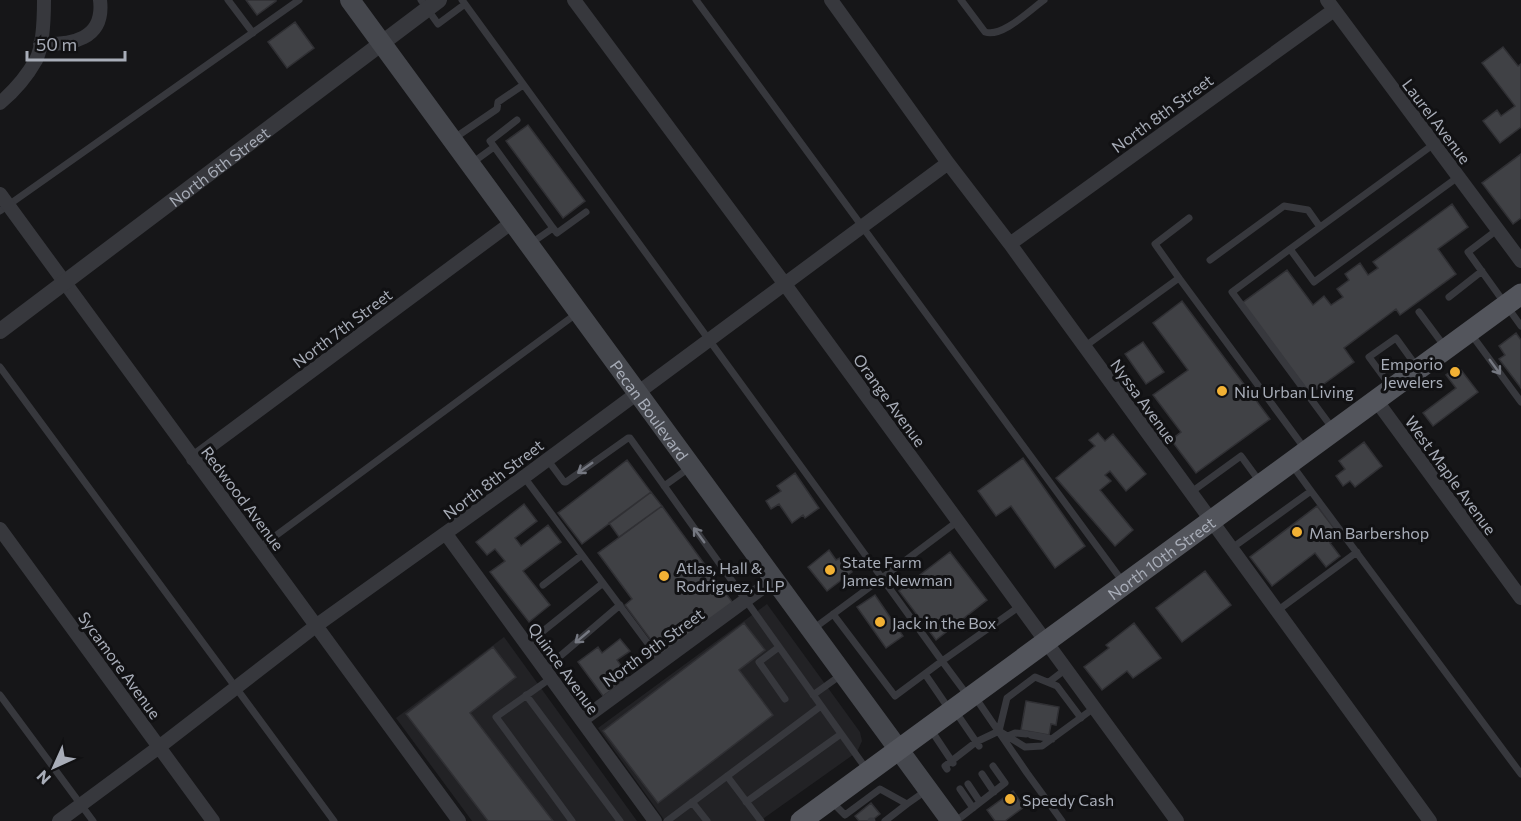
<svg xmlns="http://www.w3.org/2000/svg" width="1521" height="821" viewBox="0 0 1521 821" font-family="Commissioner,sans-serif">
<rect width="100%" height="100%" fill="#161618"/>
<path fill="#222225" d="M767 604 860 732 862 741 857 752 760 821H665L598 728Z
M504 637 637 821H472L396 718Z"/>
<path fill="#404145" stroke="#303034" stroke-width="1.5" d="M246 0H276V1L257 15Z
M295 22 314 48 287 68 268 42Z
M1503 47 1518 66 1521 64V127L1500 143 1483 121 1497 110 1501 116 1515 106 1482 63Z
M528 125 585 201 563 218 506 141Z
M1521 154V218L1513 224 1482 183Z
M1452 204 1468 227 1438 249 1456 274 1400 315 1396 309 1344 348 1354 362 1310 394 1242 303 1287 270 1313 305 1324 296 1331 305 1343 297 1337 289 1349 280 1345 274 1360 263 1368 275 1378 268 1373 262Z
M1182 301 1270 419 1196 473 1171 440 1181 432 1153 395 1188 370 1153 323Z
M1516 333 1521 340V388L1499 359 1505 355 1499 346Z
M1143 342 1164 372 1146 384 1125 354Z
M1458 366 1478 392 1433 426 1423 413 1456 388 1446 375Z
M1098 433 1105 441 1113 434 1146 474 1126 491 1110 471 1105 475 1111 481 1100 490 1133 530 1115 546 1056 478 1095 446 1089 440Z
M1364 442 1382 466 1355 487 1350 481 1343 486 1336 476 1345 469 1339 461Z
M1023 458 1085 546 1055 568 1011 506 996 516 978 491Z
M627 460 651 492 582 544 558 513Z
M795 473 819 508 805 518 803 515 792 523 779 504 771 509 766 501 781 491 777 486Z
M651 492 662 506 619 537 609 523Z
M524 504 537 521 515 538 521 546 548 525 561 542 523 571 550 605 529 622 490 572 505 561 495 549 487 555 476 542Z
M662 506 733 603 662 655 625 605 632 599 598 553Z
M1317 506 1340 536 1330 543 1340 556 1326 567 1315 553 1272 586 1250 557Z
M829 550 836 560 840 558 852 572 827 591 808 567Z
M950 552 987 600 936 640 899 591Z
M1205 571 1231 605 1182 642 1156 608Z
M875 595 903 636 886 648 857 607Z
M744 623 765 650 739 670 773 715 658 803 603 731Z
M1134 623 1161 658 1133 678 1127 671 1102 690 1084 667 1109 648 1106 645Z
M620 639 630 651 617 660 629 677 603 696 578 662 598 647 602 653Z
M493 647 516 677 470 713 553 821H488L406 714Z
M1026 701 1059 707 1056 725 1051 724 1049 735 1021 730Z
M1013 791 1024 807 1005 821H995L987 810Z
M871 803 880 814 871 821H859L855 816Z"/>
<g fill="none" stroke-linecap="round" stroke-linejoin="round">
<path stroke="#37383d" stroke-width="7" d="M228 0 253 33
M421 0 438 24 465 4 462 0
M696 0 1123 582
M961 0 985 32C1002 38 1030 10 1044 0
M465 4 882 578 813 629
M517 120 490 141 553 228 557 233 586 212
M453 139 497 109 498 102 523 85
M1434 144 1290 249 1314 282 1458 177
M472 163 494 147
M0 211 299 0
M1497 230 1468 252 1521 326
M530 244 553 228
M1290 249 1232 292 1333 429
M1210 260 1284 206 1308 210 1320 227
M1179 278 1155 244 1189 218
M1449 297 1482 271
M1419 312 1445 347
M1471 334 1521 402
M1084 347 1179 278 1305 449
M0 367 334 821
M1391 387 1369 357 1396 338 1417 367
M547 459 564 482H566L628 438H630L867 770
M524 477 661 661
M664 486 689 468
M1311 491 1521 774
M1190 493 1241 456 1260 482
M259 548 576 314
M1232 548 1311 491 1292 465
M543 585 582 555
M1277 611 1357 552
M833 614 895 696 942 661 882 578 958 521
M527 644 603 583
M779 647 759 662 785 699
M545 669 620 605
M925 674 949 709
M551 678 496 717 572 821
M1049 682 1066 669
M0 695 93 821
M526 695 620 821
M813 695 841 675
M968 696 942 661 1020 606
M975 697 1027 773 1062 821
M955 711 979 746
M931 730 953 763
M999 731 1007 698 1035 677 1057 686 1081 718
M1031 735 1052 739
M1008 736 1015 733 1026 734
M947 769 945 766 976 742 999 731 1025 747 1042 746 1094 708
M982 774 994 792
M727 776 761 821
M968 784 980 802
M960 789 973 808
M692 802 707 821
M746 802 841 734
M832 802 845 815 880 789 907 804 927 790
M667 821 821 706
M871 821H872
M885 821 907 804
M956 821 1005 783 993 766"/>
<path stroke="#37383d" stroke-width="14" d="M574 0 784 283 1177 821
M831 0 948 163 1010 244 1430 821
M1327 0 1521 261
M40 44C71 45 105 40 100 0
M0 103C13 92 27 76 36 60 43 46 44 16 44 0
M0 194 459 821
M1010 244 1334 10
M1376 400 1521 598
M193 459 511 223
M0 529 213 821
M446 534 655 821
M582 720 773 580
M59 821 159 747 317 625 524 477 948 163"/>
<path stroke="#37383d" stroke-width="16" id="s1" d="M0 331 439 0"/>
<path stroke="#45474d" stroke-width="20" id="s2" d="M350 0 951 821"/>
<path stroke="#53555c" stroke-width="21" id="s3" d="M801 821 1521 294"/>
</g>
<defs><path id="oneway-shaft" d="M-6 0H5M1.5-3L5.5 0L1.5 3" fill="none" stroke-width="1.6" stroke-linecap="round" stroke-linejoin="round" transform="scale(1.5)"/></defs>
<g stroke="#757881">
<use href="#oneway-shaft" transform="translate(1495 367) rotate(54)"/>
<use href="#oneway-shaft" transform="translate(585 468) rotate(145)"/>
<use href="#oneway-shaft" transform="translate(699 535) rotate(-126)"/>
<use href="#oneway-shaft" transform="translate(582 637) rotate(140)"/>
</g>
<g fill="#f2b134" stroke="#111113" stroke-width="2">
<circle cx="1455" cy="372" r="6"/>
<circle cx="1222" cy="391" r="6"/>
<circle cx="1297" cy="532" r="6"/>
<circle cx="830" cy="570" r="6"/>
<circle cx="664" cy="576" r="6"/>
<circle cx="880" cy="622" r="6"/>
<circle cx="1010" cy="799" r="6"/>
</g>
<g text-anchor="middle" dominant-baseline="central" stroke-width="6" stroke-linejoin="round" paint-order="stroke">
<g font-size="16" fill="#a8adb8" stroke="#111113">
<text transform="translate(1162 113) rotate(-36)">North 8th Street</text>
<text transform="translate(1437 121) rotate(53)">Laurel Avenue</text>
<text stroke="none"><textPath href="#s1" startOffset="274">North 6th Street</textPath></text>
<text transform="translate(342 328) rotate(-37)">North 7th Street</text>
<text transform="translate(890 400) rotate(54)">Orange Avenue</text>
<text transform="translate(1144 401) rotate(54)">Nyssa Avenue</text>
<text stroke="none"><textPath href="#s2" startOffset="508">Pecan Boulevard</textPath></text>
<text transform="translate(1451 475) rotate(54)">West Maple Avenue</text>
<text transform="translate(493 479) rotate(-37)">North 8th Street</text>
<text transform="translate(243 498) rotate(53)">Redwood Avenue</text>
<text stroke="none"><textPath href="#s3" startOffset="446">North 10th Street</textPath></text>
<text transform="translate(653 647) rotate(-36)">North 9th Street</text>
<text transform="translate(120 665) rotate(54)">Sycamore Avenue</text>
<text transform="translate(564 668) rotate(54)">Quince Avenue</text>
</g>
<g font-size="16" fill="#a8adb8" stroke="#111113" text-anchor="start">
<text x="1443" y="363" text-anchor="end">Emporio<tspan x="1443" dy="18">Jewelers</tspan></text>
<text x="1234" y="391">Niu Urban Living</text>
<text x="1309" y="532">Man Barbershop</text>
<text x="842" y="561">State Farm<tspan x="842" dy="18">James Newman</tspan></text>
<text x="676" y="567">Atlas, Hall &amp;<tspan x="676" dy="18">Rodriguez, LLP</tspan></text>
<text x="892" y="622">Jack in the Box</text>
<text x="1022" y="799">Speedy Cash</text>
</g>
</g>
<g transform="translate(54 767) rotate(225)" stroke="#111113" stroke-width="4.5" paint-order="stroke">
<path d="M0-4.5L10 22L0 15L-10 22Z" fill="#a8adb8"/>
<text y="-9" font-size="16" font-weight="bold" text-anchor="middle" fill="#a8adb8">N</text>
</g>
<path d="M27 51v9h98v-9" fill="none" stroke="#a8adb8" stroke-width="3"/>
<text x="36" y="51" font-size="18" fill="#a8adb8" stroke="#111113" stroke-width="4.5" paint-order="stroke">50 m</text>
</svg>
